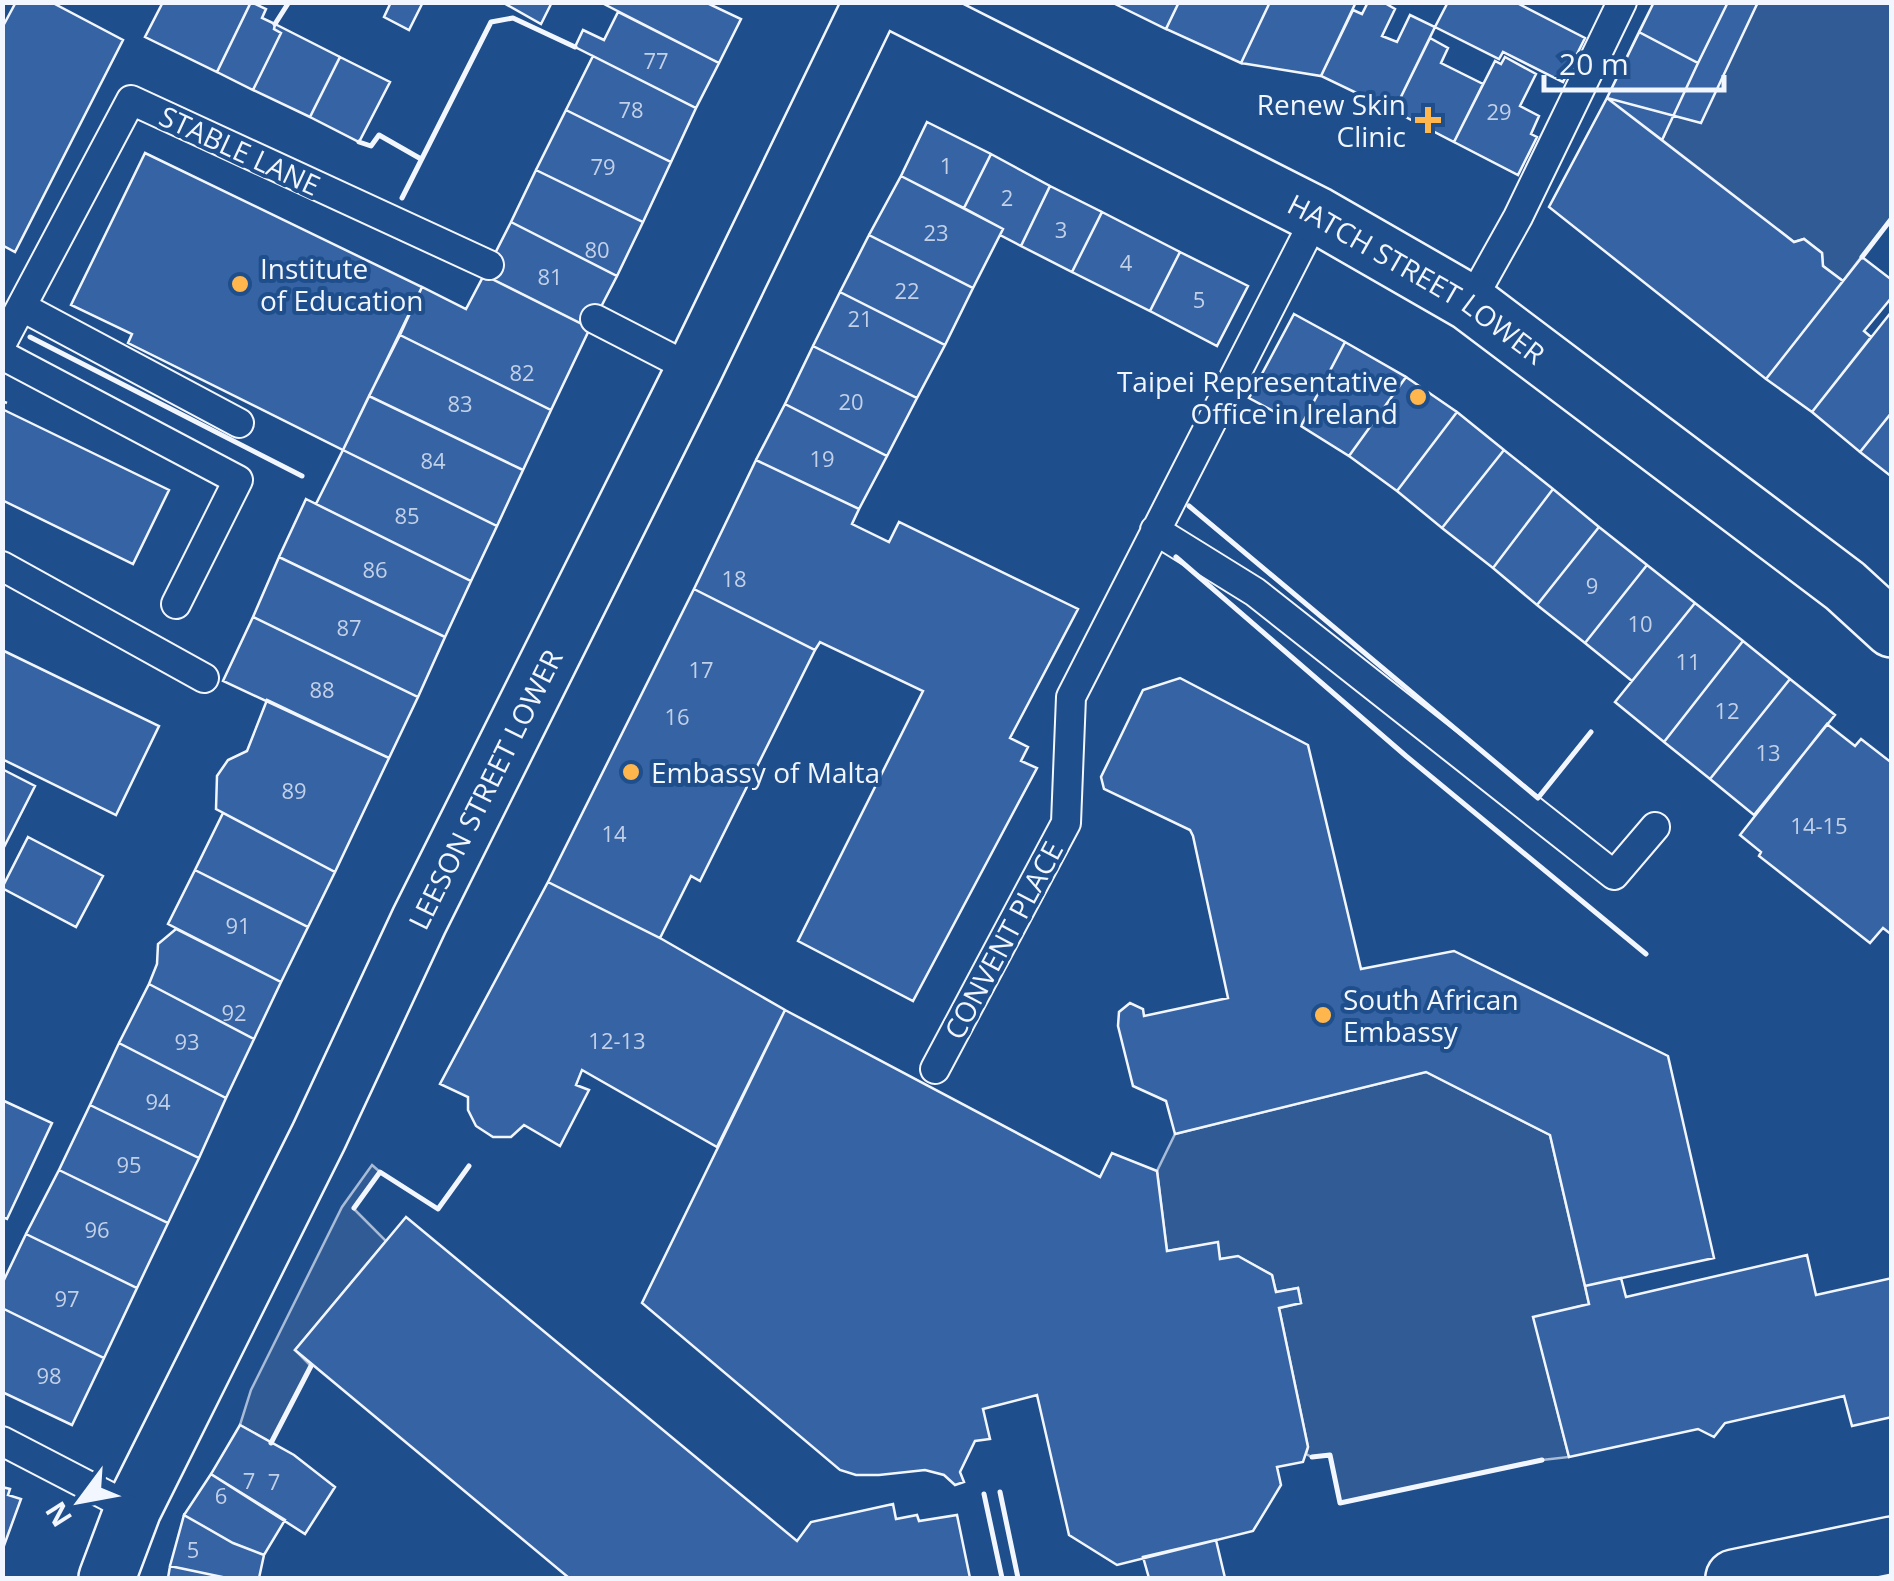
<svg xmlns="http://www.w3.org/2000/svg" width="1894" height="1581" viewBox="0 0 1894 1581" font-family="'Open Sans',sans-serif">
<rect width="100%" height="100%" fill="#1f4e8c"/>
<path fill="#305b95" stroke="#a8bbd7" stroke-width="2.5" d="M1758 3H1891V218L1843 281 1823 266 1822 253 1804 239 1794 242 1662 140 1672 115Z
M1426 1072 1550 1135 1589 1304 1534 1318 1569 1457 1542 1460 1340 1503 1330 1455 1312 1457 1306 1454 1308 1447 1279 1308 1301 1303 1298 1288 1276 1292 1272 1275 1239 1257 1220 1259 1217 1243 1167 1251 1157 1171 1175 1134Z
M372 1165 380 1172 354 1209 386 1241 295 1350 311 1366 271 1443 240 1425 251 1390 342 1207Z"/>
<path fill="#3563a3" stroke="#f2f6ff" stroke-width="2.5" d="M16 2H51L123 40 15 252 2 245V28Z
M163 2H251L217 72 145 37Z
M251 2 266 9 262 18 275 24 274 29 281 33 253 90 217 72Z
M391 2H423L409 30 384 17Z
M502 2H552L541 24Z
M600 2H705L741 19 719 63Z
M1111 2H1179L1166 29Z
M1179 2H1270L1241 63 1166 29Z
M1270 2H1356L1321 76 1241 63Z
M1368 2H1383L1395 9 1382 36 1397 42 1410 15 1435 27 1394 111 1321 76 1353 10 1362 14Z
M1448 2H1515L1585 38 1563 82 1503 52 1499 59 1435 27Z
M1654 2H1758L1701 123 1607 98Z
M1654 2H1728L1698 63 1639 32Z
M618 12 719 63 696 108 575 47 583 30 604 40Z
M275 24 340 57 310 117 253 90 281 33 274 29Z
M1639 32 1698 63 1662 140 1607 98Z
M1430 38 1448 48 1441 63 1483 84 1454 142 1394 111Z
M593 56 696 108 671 162 566 110Z
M340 57 390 82 359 142 310 117Z
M1505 57 1536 74 1520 106 1539 116 1531 134 1537 137 1518 175 1454 142 1495 61 1501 64Z
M1607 98 1794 242 1804 239 1822 253 1823 266 1843 281 1766 379 1549 207Z
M566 110 671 162 643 222 536 170Z
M927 122 991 154 964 208 901 176Z
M145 153 422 287 343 450 128 343 132 334 71 305Z
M991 154 1050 186 1021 246 1000 235 1003 229 964 208Z
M536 170 643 222 617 276 511 222Z
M901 176 1003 229 973 288 869 235Z
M1050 186 1102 212 1072 272 1021 246Z
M1102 212 1180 252 1150 311 1072 272Z
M511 222 617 276 590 328 484 275Z
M869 235 973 288 945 345 840 292Z
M1180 252 1248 286 1217 346 1150 311Z
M1862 257 1892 280V297L1864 331 1871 337 1812 412 1766 379Z
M484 275 590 328 551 410 400 335 422 287 466 309Z
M840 292 945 345 917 398 813 346Z
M1892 311V412L1860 452 1812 412Z
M1294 314 1345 342 1301 426 1249 398Z
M400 335 551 410 523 470 369 396Z
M1345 342 1406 377 1349 456 1301 426Z
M813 346 917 398 887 456 785 404Z
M1406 377 1457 412 1397 491 1349 456Z
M369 396 523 470 497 526 343 450Z
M785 404 887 456 859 509 756 460Z
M2 409 169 490 133 564 2 500Z
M1457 412 1504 450 1442 528 1397 491Z
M1892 412V477L1860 452Z
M343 450 497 526 471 581 316 504Z
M1504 450 1553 489 1493 568 1442 528Z
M756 460 859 509 852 524 889 542 899 522 1078 609 1010 738 1028 747 1021 761 1037 768 913 1001 798 941 923 691 820 642 815 650 694 589Z
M1553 489 1599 527 1537 605 1493 568Z
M306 499 471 581 445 637 279 557Z
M1599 527 1647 565 1585 643 1537 605Z
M279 557 445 637 418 697 253 617Z
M1647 565 1695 603 1632 681 1585 643Z
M694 589 815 650 700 881 691 876 660 938 548 882Z
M1695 603 1743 641 1664 742 1615 702Z
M253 617 418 697 389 758 223 681Z
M1743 641 1790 679 1710 779 1664 742Z
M2 650 159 726 116 815 2 759Z
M1180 678 1308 745 1361 969 1454 951 1668 1056 1714 1258 1585 1286 1550 1135 1426 1072 1175 1134 1166 1101 1133 1086 1118 1026 1119 1012 1130 1003 1143 1009 1144 1016 1228 998 1193 836 1190 830 1104 789 1101 777 1143 690Z
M1790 679 1835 715 1754 815 1710 779Z
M267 700 389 758 335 872 216 809 217 776 228 760 247 751Z
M1827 724 1855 746 1861 739 1892 763V935L1883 928 1870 943 1759 856 1761 852 1740 835Z
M2 769 35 786 2 851Z
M223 813 335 872 308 927 195 870Z
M28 837 103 876 76 927 2 888Z
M195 870 308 927 281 982 168 924Z
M548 882 660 938 785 1010 717 1147 582 1070 576 1085 589 1090 560 1146 524 1125 511 1137H493L476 1126 468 1110V1097L440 1084Z
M176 929 281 982 254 1039 149 984 157 964 158 944Z
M149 984 254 1039 226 1098 119 1043Z
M785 1010 1100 1177 1112 1153 1157 1171 1167 1251 1218 1242 1220 1259 1238 1256 1272 1275 1276 1292 1298 1288 1301 1303 1279 1308 1308 1447 1303 1462 1277 1467 1281 1485 1253 1531 1117 1565 1069 1535 1037 1395 983 1409 990 1439 975 1441 960 1472 964 1482 955 1485 944 1475 925 1470 879 1475H856L840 1470 642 1303Z
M119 1043 226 1098 199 1158 90 1105Z
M2 1100 52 1123 7 1219 2 1217Z
M90 1105 199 1158 168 1223 59 1170Z
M59 1170 168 1223 137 1288 26 1234Z
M406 1217 797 1541 811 1522 893 1504 896 1519 917 1515 919 1521 957 1515 970 1578H569L295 1350Z
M26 1234 137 1288 104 1358 2 1308V1284Z
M1807 1255 1816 1295 1892 1278V1417L1852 1426 1844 1396 1725 1423 1714 1437 1698 1429 1569 1457 1533 1317 1589 1304 1585 1286 1621 1278 1626 1297Z
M2 1308 104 1358 72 1425 2 1392Z
M240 1425 294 1455 335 1487 305 1534 211 1474Z
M211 1474 285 1520 264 1555 233 1543 184 1515Z
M2 1487 10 1489 8 1495 21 1499 2 1551Z
M184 1515 233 1543 264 1555 259 1578H227L170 1566Z
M1216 1540 1225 1578H1149L1143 1557Z
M170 1566 227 1578H168Z"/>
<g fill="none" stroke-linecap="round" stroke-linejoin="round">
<g stroke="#f2f6ff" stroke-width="32">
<path id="service" d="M1470 303 1518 217 1622 2
M22 307 239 423
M595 319 694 370
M2 343 131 100 489 265
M2 355 238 480 176 604
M1155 530 1255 592 1614 875 1655 827
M2 566 204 678
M935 1069 1066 823 1071 697 1317 215
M2 1441 133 1509"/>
</g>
<g stroke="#f2f6ff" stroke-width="60">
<g id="tertiary">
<path id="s1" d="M896 2 1317 215 1470 303 1845 586 1892 629"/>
</g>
</g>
<g stroke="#f2f6ff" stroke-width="60">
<g id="secondary">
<path id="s2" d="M107 1578 133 1509 319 1136 419 921 694 370 872 2"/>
<path d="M1734 1578 1892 1545"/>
</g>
</g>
<use href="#service" stroke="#1f4e8c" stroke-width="28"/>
<use href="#tertiary" stroke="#1f4e8c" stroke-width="55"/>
<use href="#secondary" stroke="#1f4e8c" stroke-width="55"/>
<path stroke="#f2f6ff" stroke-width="2.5" stroke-dasharray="12 5" stroke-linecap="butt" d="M2 401 7 403"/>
<path stroke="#f2f6ff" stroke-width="5" d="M275 24 289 2
M359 142 371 146 379 135 421 159
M402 198 491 22 513 18 575 47
M1862 257 1892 218
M2 258V264
M30 337 302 476
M1189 506 1538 798 1591 732
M1176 557 1406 756 1646 954
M354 1208 380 1172 438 1209 469 1166
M271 1443 311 1366
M1312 1457 1330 1455 1340 1503 1542 1460
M1000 1492 1018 1578
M984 1494 1002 1578"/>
</g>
<g fill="#ffb74d" stroke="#1f4e8c" stroke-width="4">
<path d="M1423 105h10v10h10v10h-10v10h-10v-10h-10v-10h10z"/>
<circle cx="240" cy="284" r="10"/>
<circle cx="1418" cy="397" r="10"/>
<circle cx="631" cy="772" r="10"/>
<circle cx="1323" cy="1015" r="10"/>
</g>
<g text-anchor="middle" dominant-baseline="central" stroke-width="8" stroke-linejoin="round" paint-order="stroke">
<g font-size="22" fill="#c3d1e8">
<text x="656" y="60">77</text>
<text x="631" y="109">78</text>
<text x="1499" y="111">29</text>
<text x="946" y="165">1</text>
<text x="603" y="166">79</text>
<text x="1007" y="197">2</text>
<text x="1061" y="229">3</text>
<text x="936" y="232">23</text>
<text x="597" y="249">80</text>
<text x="1126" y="262">4</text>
<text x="550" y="276">81</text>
<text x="907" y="290">22</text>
<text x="1199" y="299">5</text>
<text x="860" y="318">21</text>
<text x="522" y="372">82</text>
<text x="851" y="401">20</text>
<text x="460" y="403">83</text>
<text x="822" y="458">19</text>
<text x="433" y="460">84</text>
<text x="407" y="515">85</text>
<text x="375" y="569">86</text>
<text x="734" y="578">18</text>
<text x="1592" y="585">9</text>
<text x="1640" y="623">10</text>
<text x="349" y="627">87</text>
<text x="1688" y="661">11</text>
<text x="701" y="669">17</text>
<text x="322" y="689">88</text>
<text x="1727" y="710">12</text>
<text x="677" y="716">16</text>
<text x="1768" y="752">13</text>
<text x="294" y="790">89</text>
<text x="1819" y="825">14-15</text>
<text x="614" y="833">14</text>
<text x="238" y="925">91</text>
<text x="234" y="1012">92</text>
<text x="617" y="1040">12-13</text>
<text x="187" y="1041">93</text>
<text x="158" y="1101">94</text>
<text x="129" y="1164">95</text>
<text x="97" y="1229">96</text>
<text x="67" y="1298">97</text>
<text x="49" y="1375">98</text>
<text x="249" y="1480">7</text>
<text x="274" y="1481">7</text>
<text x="221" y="1495">6</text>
<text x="193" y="1549">5</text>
</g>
<g font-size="28" fill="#f2f6ff" stroke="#1f4e8c" text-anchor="start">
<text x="1406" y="104" text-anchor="end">Renew Skin<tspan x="1406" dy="32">Clinic</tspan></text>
<text x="260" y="268">Institute<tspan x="260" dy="32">of Education</tspan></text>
<text x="1398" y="381" text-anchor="end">Taipei Representative<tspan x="1398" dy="32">Office in Ireland</tspan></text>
<text x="651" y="772">Embassy of Malta</text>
<text x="1343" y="999">South African<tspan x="1343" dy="32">Embassy</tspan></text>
</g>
<g font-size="28" fill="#f2f6ff" stroke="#1f4e8c">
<text transform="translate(240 150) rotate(25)">STABLE LANE</text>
<text stroke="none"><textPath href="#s1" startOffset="590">HATCH STREET LOWER</textPath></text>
<text stroke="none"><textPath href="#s2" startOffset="875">LEESON STREET LOWER</textPath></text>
<text transform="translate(1003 940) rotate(-62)">CONVENT PLACE</text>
</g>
</g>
<rect width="1894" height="1581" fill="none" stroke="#f2f6ff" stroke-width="10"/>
<g transform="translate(80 1501) rotate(238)" stroke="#1f4e8c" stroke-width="8" paint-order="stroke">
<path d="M0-8L18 38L0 25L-18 38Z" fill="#f2f6ff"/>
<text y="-15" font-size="28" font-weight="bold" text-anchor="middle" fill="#f2f6ff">N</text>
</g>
<path d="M1544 75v15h180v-15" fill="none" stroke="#f2f6ff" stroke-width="5"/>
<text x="1559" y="75" font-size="30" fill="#f2f6ff" stroke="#1f4e8c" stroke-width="8" paint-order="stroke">20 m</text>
</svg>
